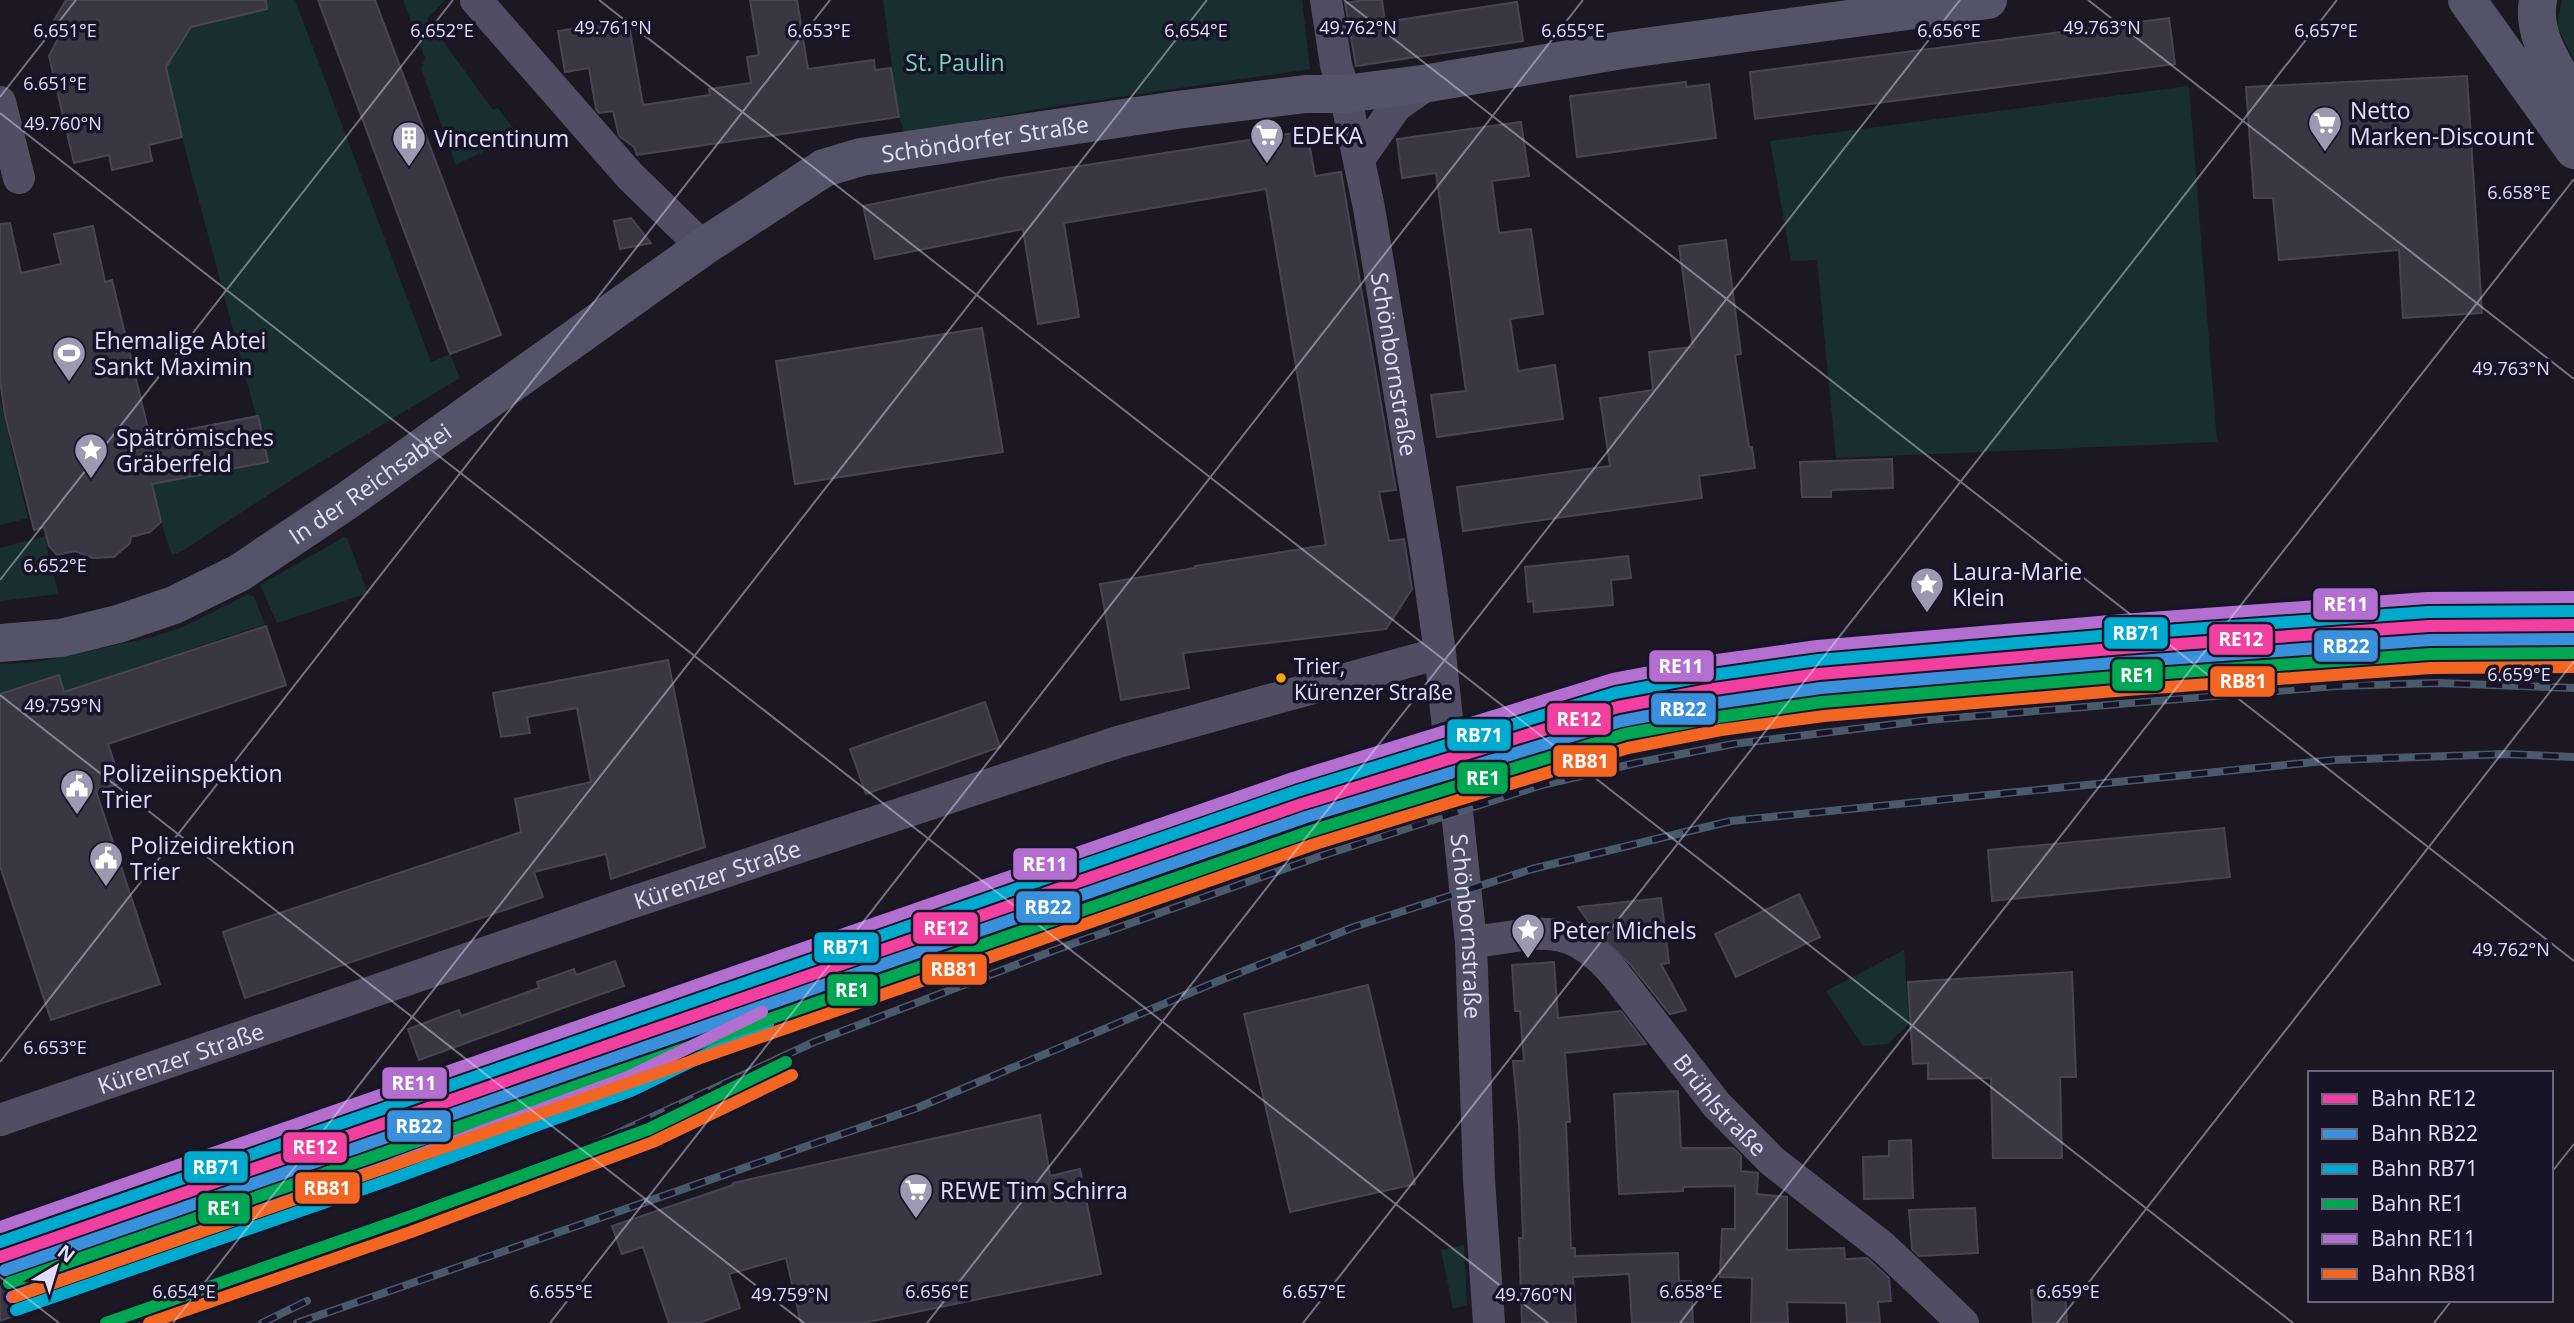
<svg xmlns="http://www.w3.org/2000/svg" width="2574" height="1323" viewBox="0 0 2574 1323" font-family="'Open Sans',sans-serif">
<rect width="100%" height="100%" fill="#1b1824"/>
<path fill="#182e30" d="M258 0H295L431 362 450 354 460 378 294 478 184 550 172 555 161 522 151 480 189 477 268 461 182 137 166 67 191 27Z
M403 0H445L427 19 493 110 498 108 518 135 456 165 421 69 425 58Z
M883 0H1302L1310 69 1044 108 905 134 899 117Z
M2562 0H2574V60L2557 26Z
M2189 86 2217 442 1836 458 1817 260 1791 261 1770 141Z
M0 399 28 518 0 525Z
M46 536 49 560 59 594 0 601V548Z
M344 537 347 538 368 593 277 623 260 585Z
M248 594 254 597 265 624 64 692 58 675 0 694V664L38 662 153 637 183 627Z
M1904 950 1909 1024 1888 1044 1863 1046 1826 991Z
M1464 1245 1467 1305 1453 1309 1441 1250Z"/>
<path fill="#3a3745" stroke="#484456" stroke-width="2" d="M66 0H266L267 9 191 27 166 67 182 137 149 145 152 161 112 170 109 155 74 163 49 56 61 33 50 27Z
M318 0H375L501 335 450 354Z
M750 0H797L808 69 874 60 875 70 891 68 899 117 637 155 634 147 619 136 613 111 599 113 596 109 589 68 565 72 558 31 628 20 643 105 710 95 709 89 751 83 747 57 759 55Z
M1363 0H1382L1385 22 1517 2 1523 41 1356 66 1345 3Z
M2169 18 2175 64 1755 119 1750 72Z
M2467 76 2482 313 2403 318 2399 250 2279 260 2273 198H2254L2246 87Z
M1686 82V87L1709 84 1716 138 1577 157 1570 96Z
M1521 122 1529 176 1492 181 1499 233 1531 229 1543 314 1510 319 1518 371 1555 365 1563 419 1437 437 1431 395 1466 391 1436 173 1402 178 1397 139Z
M1307 131 1315 176 1341 172 1396 490 1379 492 1389 541 1404 539 1412 589 1386 629 1183 653 1189 688 1121 700 1100 584 1195 568V566L1326 545 1266 189 1064 223 1079 317 1038 324 1023 229 875 259 863 206 1002 178Z
M631 218 651 243 620 249 614 221Z
M10 223 21 273 61 264 54 234 93 226 105 282 112 280 150 437 258 416 268 462 152 484 161 522 150 532 131 537 130 543 114 557 93 558 75 551 57 555 49 546 44 527 34 530 5 415 0 380V224Z
M1726 240 1741 354 1735 355 1749 447H1752L1755 468 1699 476 1702 498 1463 531 1457 487 1610 466 1600 398 1653 390 1649 352 1693 347 1679 246Z
M982 328 1003 452 795 484 776 361Z
M1892 459 1893 488 1831 490V497H1802L1800 462Z
M1628 556 1631 578 1611 580 1613 605 1534 612 1533 601 1528 602 1525 567Z
M266 626 286 685 108 744 121 783 96 791 160 984 51 1020 0 866V694L59 675 64 692Z
M668 660 705 847 611 879 606 854 534 872 543 897 245 998 223 932 521 832 515 799 591 782 577 708 527 717 530 733 501 737 493 693Z
M985 702 1000 747 866 794 850 749Z
M2224 828 2230 877 1992 901 1988 850Z
M1799 894 1820 937 1736 977 1715 934Z
M1661 898 1669 963 1661 964 1686 1010 1670 1014 1630 964 1597 933 1578 907Z
M615 961 624 986 419 1060 408 1029 459 1010 461 1016 539 988 537 982 574 969 576 975Z
M1554 962 1558 1018 1621 1011 1646 1044 1565 1053 1570 1122H1566L1571 1248H1575V1256L1678 1253 1679 1281H1691L1693 1323H1632L1629 1274 1573 1277 1576 1323H1522L1519 1238H1523L1519 1125 1513 1061H1524L1520 1011H1515L1512 965Z
M2072 972 2076 1077H2060L2062 1158H1993L1991 1078 1928 1079V1063L1913 1064 1908 982Z
M1368 985 1415 1184 1290 1212 1244 1014Z
M1678 1091 1681 1148H1733L1741 1156V1171L1758 1173 1757 1194 1787 1197V1250L1844 1248 1845 1259 1867 1258 1889 1278 1891 1301 1878 1302 1880 1323H1847L1846 1303 1787 1302 1788 1323H1751L1752 1278 1720 1277 1722 1229H1735V1186L1683 1187V1191L1619 1194 1614 1094Z
M1040 1115 1050 1176 1080 1169 1101 1274 863 1323H801L786 1258 729 1274 740 1308 699 1323H669L643 1247 622 1254 612 1226 733 1185V1183Z
M1911 1140 1913 1198 1864 1199 1863 1157 1889 1156V1141Z
M1975 1208 1978 1253 1919 1256 1912 1249 1909 1210Z
M29 1276 40 1307 0 1321V1286Z
M2065 1289 2067 1323H2033L2031 1290Z"/>
<g fill="none" stroke-linecap="round" stroke-linejoin="round">
<g stroke="#514e63" stroke-width="32">
<path d="M476 0 630 176 703 247"/>
<path id="s1" d="M1326 0 1336 65 1345 94 1369 208 1427 560 1440 653 1471 942 1479 1180 1489 1323"/>
<path d="M0 102 19 178"/>
<path d="M1359 159 1396 106 1428 84"/>
<path id="s2" d="M1471 942C1538 935 1567 917 1616 975L1716 1104 1772 1161 1884 1248 1963 1323"/>
<path id="s3" d="M0 1120 624 905 1118 742 1440 653"/>
</g>
<g stroke="#555368" stroke-width="38">
<path d="M2467 0 2574 150"/>
<path d="M2538 0C2531 37 2557 69 2574 101"/>
<path id="s4" d="M0 643 61 638 118 624 174 605 239 573 348 500 703 247 824 168 861 157 1177 110 1306 94H1345L1429 83 1622 50 1988 0"/>
</g>
<g stroke="#4b5a6a" stroke-width="8">
<path id="rail" d="M1985 686 2164 681
M29 1267 1247 841 1530 749 1645 720 1784 696 2063 670 2332 631
M130 1323 471 1201 814 1042 1055 950 1318 857 1542 785 1636 763 1733 744 1928 720 2336 686 2437 683 2574 688
M262 1323 307 1301
M297 1323 917 1108 1211 984 1354 927 1532 869 1731 821 2334 760 2505 754 2574 757"/>
</g>
<use href="#rail" stroke="#181428" stroke-width="5" stroke-dasharray="16" stroke-linecap="butt"/>
<g stroke="#181428" stroke-width="18">
<path id="rail-1" d="M0 1257 1302 804 1618 707 1714 689 1819 674 2124 648 2429 626 2574 625"/>
</g>
<g stroke="#181428" stroke-width="18">
<path id="rail-2" d="M5 1270 1306 817 1621 721 1716 703 1821 688 2125 662 2430 640 2574 639"/>
</g>
<g stroke="#181428" stroke-width="18">
<path id="rail-3" d="M0 1242 1297 791 1615 693 1712 675 1818 660 2123 634 2428 612 2574 611
M16 1310 392 1179 633 1090 768 1024"/>
</g>
<g stroke="#181428" stroke-width="18">
<path id="rail-4" d="M9 1283 1311 831 1625 734 1719 717 1822 702 2126 676 2430 654 2574 653
M106 1323 406 1218 649 1129 786 1062"/>
</g>
<g stroke="#181428" stroke-width="18">
<path id="rail-5" d="M0 1227 1293 778 1613 679 1710 661 1817 646 2122 620 2427 598 2574 597
M12 1297 388 1166 628 1077 762 1012"/>
</g>
<g stroke="#181428" stroke-width="18">
<path id="rail-6" d="M14 1297 1315 844 1628 748 1721 730 1824 716 2127 690 2431 668 2574 667
M149 1323 411 1232 653 1142 792 1075"/>
</g>
<use href="#rail-1" stroke="#f240a1" stroke-width="12"/>
<use href="#rail-2" stroke="#3a90db" stroke-width="12"/>
<use href="#rail-3" stroke="#00a9ce" stroke-width="12"/>
<use href="#rail-4" stroke="#00a651" stroke-width="12"/>
<use href="#rail-5" stroke="#b36fd0" stroke-width="12"/>
<use href="#rail-6" stroke="#f26522" stroke-width="12"/>
</g>
<path fill="none" stroke="#e3dffb" stroke-width="2" stroke-opacity="0.45" d="M599 0 2293 1323M1344 0 2574 961M2088 0 2574 379M0 97 76 0M0 113 1548 1323M0 580 453 0M0 695 804 1323M0 1062 830 0M2551 1173 2574 1144M0 1277 59 1323M173 1323 1207 0M550 1323 1583 0M927 1323 1960 0M1303 1323 2337 0M1680 1323 2574 179M2057 1323 2574 661M2434 1323 2452 1300"/>
<defs>
<g id="supermarket-pin" transform="scale(1.75)"><path d="M0 17L-7.5 6A9.5 9.5 0 1 1 7.5 6Z" fill="#9d99b0" stroke="#181428"/><path d="M-6-5.5h2.5l.6 2H6L4.5 2H-2.5L-4.4-4H-6ZM-1.5 3.2a1.3 1.3 0 1 0 .1 0ZM3 3.2a1.3 1.3 0 1 0 .1 0Z" fill="#fff"/></g>
<g id="building-pin" transform="scale(1.75)"><path d="M0 17L-7.5 6A9.5 9.5 0 1 1 7.5 6Z" fill="#9d99b0" stroke="#181428"/><path d="M-4-6H4V6H1V3H-1V6H-4ZM-2.5-4.3h1.7v1.8h-1.7ZM.8-4.3h1.7v1.8H.8ZM-2.5-1h1.7V.8h-1.7ZM.8-1h1.7V.8H.8Z" fill="#fff"/></g>
<g id="stadium-pin" transform="scale(1.75)"><path d="M0 17L-7.5 6A9.5 9.5 0 1 1 7.5 6Z" fill="#9d99b0" stroke="#181428"/><path d="M0-5a6.5 5 0 1 0 0 10a6.5 5 0 1 0 0-10ZM-3.5-1.8h7v3.6h-7Z" fill="#fff"/></g>
<g id="sight-pin" transform="scale(1.75)"><path d="M0 17L-7.5 6A9.5 9.5 0 1 1 7.5 6Z" fill="#9d99b0" stroke="#181428"/><path d="M0-6L1.8-2.2L6-1.7L2.9 1.2L3.7 5.4L0 3.3L-3.7 5.4L-2.9 1.2L-6-1.7L-1.8-2.2Z" fill="#fff"/></g>
<g id="civic-pin" transform="scale(1.75)"><path d="M0 17L-7.5 6A9.5 9.5 0 1 1 7.5 6Z" fill="#9d99b0" stroke="#181428"/><path d="M-.6-6.5H3V-4.5H.6V-3L4-1V1h2V6H-6V1h2V-1L-.6-3ZM-1.2 2.5V6h2.4V2.5Z" fill="#fff"/></g>
</defs>
<g fill-rule="evenodd">
<use href="#supermarket-pin" x="2325" y="123"/>
<use href="#supermarket-pin" x="1267" y="135"/>
<use href="#building-pin" x="409" y="138"/>
<use href="#stadium-pin" x="69" y="353"/>
<use href="#sight-pin" x="91" y="450"/>
<use href="#sight-pin" x="1927" y="584"/>
<use href="#civic-pin" x="77" y="786"/>
<use href="#civic-pin" x="106" y="858"/>
<use href="#sight-pin" x="1528" y="930"/>
<use href="#supermarket-pin" x="916" y="1190"/>
</g>
<circle fill="#f7a600" stroke="#181428" stroke-width="2.5" cx="1281" cy="678" r="6"/>
<g text-anchor="middle" dominant-baseline="central" stroke-width="7" stroke-linejoin="round" paint-order="stroke">
<g font-size="21" fill="#e3dffb" stroke="#181428" text-anchor="start">
<text x="1294" y="666">Trier,<tspan x="1294" dy="26">Kürenzer Straße</tspan></text>
</g>
<g font-size="23" fill="#71d5c1" stroke="#181428">
<text x="955" y="62">St. Paulin</text>
</g>
<g font-size="23" fill="#e3dffb" stroke="#181428" text-anchor="start">
<text x="2350" y="110">Netto<tspan x="2350" dy="26">Marken-Discount</tspan></text>
<text x="1292" y="135">EDEKA</text>
<text x="434" y="138">Vincentinum</text>
<text x="94" y="340">Ehemalige Abtei<tspan x="94" dy="26">Sankt Maximin</tspan></text>
<text x="116" y="437">Spätrömisches<tspan x="116" dy="26">Gräberfeld</tspan></text>
<text x="1952" y="571">Laura-Marie<tspan x="1952" dy="26">Klein</tspan></text>
<text x="102" y="773">Polizeiinspektion<tspan x="102" dy="26">Trier</tspan></text>
<text x="130" y="845">Polizeidirektion<tspan x="130" dy="26">Trier</tspan></text>
<text x="1552" y="930">Peter Michels</text>
<text x="940" y="1190">REWE Tim Schirra</text>
</g>
<g font-size="23" fill="#e3dffb" stroke="#181428">
<text stroke="none"><textPath href="#s4" startOffset="1127">Schöndorfer Straße</textPath></text>
<text stroke="none"><textPath href="#s1" startOffset="371">Schönbornstraße</textPath></text>
<text stroke="none"><textPath href="#s4" startOffset="410">In der Reichsabtei</textPath></text>
<text stroke="none"><textPath href="#s3" startOffset="758">Kürenzer Straße</textPath></text>
<text stroke="none"><textPath href="#s1" startOffset="938">Schönbornstraße</textPath></text>
<text stroke="none"><textPath href="#s3" startOffset="191">Kürenzer Straße</textPath></text>
<text stroke="none"><textPath href="#s2" startOffset="326">Brühlstraße</textPath></text>
</g>
</g>
<g font-size="18" text-anchor="middle" fill="#e3dffb" stroke="#181428" stroke-width="7" stroke-linejoin="round" paint-order="stroke">
<text x="613" y="34">49.761°N</text>
<text x="1358" y="34">49.762°N</text>
<text x="2102" y="34">49.763°N</text>
<text x="442" y="37">6.652°E</text>
<text x="1196" y="37">6.654°E</text>
<text x="1573" y="37">6.655°E</text>
<text x="2326" y="37">6.657°E</text>
<text x="65" y="37">6.651°E</text>
<text x="819" y="37">6.653°E</text>
<text x="1949" y="37">6.656°E</text>
<text x="55" y="90">6.651°E</text>
<text x="63" y="130">49.760°N</text>
<text x="2519" y="199">6.658°E</text>
<text x="2511" y="375">49.763°N</text>
<text x="55" y="572">6.652°E</text>
<text x="2519" y="681">6.659°E</text>
<text x="63" y="712">49.759°N</text>
<text x="2511" y="956">49.762°N</text>
<text x="55" y="1054">6.653°E</text>
<text x="184" y="1298">6.654°E</text>
<text x="561" y="1298">6.655°E</text>
<text x="937" y="1298">6.656°E</text>
<text x="1314" y="1298">6.657°E</text>
<text x="1691" y="1298">6.658°E</text>
<text x="2068" y="1298">6.659°E</text>
<text x="790" y="1301">49.759°N</text>
<text x="1534" y="1301">49.760°N</text>
</g>
<g stroke="#181428" stroke-width="2.5">
<rect x="2312" y="587" width="67" height="34" rx="7" fill="#b36fd0"/>
<rect x="2103" y="616" width="66" height="34" rx="7" fill="#00a9ce"/>
<rect x="2208" y="623" width="66" height="33" rx="7" fill="#f240a1"/>
<rect x="2313" y="629" width="66" height="34" rx="7" fill="#3a90db"/>
<rect x="1648" y="649" width="67" height="34" rx="7" fill="#b36fd0"/>
<rect x="2111" y="658" width="53" height="34" rx="7" fill="#00a651"/>
<rect x="2209" y="665" width="67" height="33" rx="7" fill="#f26522"/>
<rect x="1650" y="692" width="67" height="34" rx="7" fill="#3a90db"/>
<rect x="1546" y="702" width="66" height="34" rx="7" fill="#f240a1"/>
<rect x="1446" y="718" width="66" height="34" rx="7" fill="#00a9ce"/>
<rect x="1552" y="744" width="66" height="34" rx="7" fill="#f26522"/>
<rect x="1456" y="761" width="53" height="34" rx="7" fill="#00a651"/>
<rect x="1012" y="847" width="66" height="34" rx="7" fill="#b36fd0"/>
<rect x="1015" y="890" width="66" height="34" rx="7" fill="#3a90db"/>
<rect x="912" y="911" width="67" height="34" rx="7" fill="#f240a1"/>
<rect x="813" y="931" width="67" height="33" rx="7" fill="#00a9ce"/>
<rect x="921" y="953" width="67" height="33" rx="7" fill="#f26522"/>
<rect x="826" y="973" width="53" height="34" rx="7" fill="#00a651"/>
<rect x="381" y="1066" width="67" height="34" rx="7" fill="#b36fd0"/>
<rect x="386" y="1109" width="66" height="34" rx="7" fill="#3a90db"/>
<rect x="282" y="1131" width="66" height="33" rx="7" fill="#f240a1"/>
<rect x="183" y="1150" width="66" height="34" rx="7" fill="#00a9ce"/>
<rect x="294" y="1171" width="67" height="34" rx="7" fill="#f26522"/>
<rect x="197" y="1192" width="54" height="33" rx="7" fill="#00a651"/>
</g>
<g font-size="19" text-anchor="middle" font-weight="bold" fill="#fff">
<text x="2346" y="611">RE11</text>
<text x="2136" y="640">RB71</text>
<text x="2241" y="646">RE12</text>
<text x="2346" y="653">RB22</text>
<text x="1681" y="673">RE11</text>
<text x="2137" y="682">RE1</text>
<text x="2243" y="688">RB81</text>
<text x="1683" y="716">RB22</text>
<text x="1579" y="726">RE12</text>
<text x="1479" y="742">RB71</text>
<text x="1585" y="768">RB81</text>
<text x="1483" y="785">RE1</text>
<text x="1045" y="871">RE11</text>
<text x="1048" y="914">RB22</text>
<text x="946" y="935">RE12</text>
<text x="846" y="954">RB71</text>
<text x="954" y="976">RB81</text>
<text x="852" y="997">RE1</text>
<text x="414" y="1090">RE11</text>
<text x="419" y="1133">RB22</text>
<text x="315" y="1154">RE12</text>
<text x="216" y="1174">RB71</text>
<text x="327" y="1195">RB81</text>
<text x="224" y="1215">RE1</text>
</g>
<rect x="2308" y="1071" width="245" height="231" fill="#181428" stroke="#69657c" stroke-width="2"/>
<rect x="2322" y="1094" width="35" height="10" fill="#f240a1" stroke="#69657c" stroke-width="2"/>
<text x="2371" y="1106" font-size="21" fill="#e3dffb">Bahn RE12</text>
<rect x="2322" y="1129" width="35" height="10" fill="#3a90db" stroke="#69657c" stroke-width="2"/>
<text x="2371" y="1141" font-size="21" fill="#e3dffb">Bahn RB22</text>
<rect x="2322" y="1164" width="35" height="10" fill="#00a9ce" stroke="#69657c" stroke-width="2"/>
<text x="2371" y="1176" font-size="21" fill="#e3dffb">Bahn RB71</text>
<rect x="2322" y="1199" width="35" height="10" fill="#00a651" stroke="#69657c" stroke-width="2"/>
<text x="2371" y="1211" font-size="21" fill="#e3dffb">Bahn RE1</text>
<rect x="2322" y="1234" width="35" height="10" fill="#b36fd0" stroke="#69657c" stroke-width="2"/>
<text x="2371" y="1246" font-size="21" fill="#e3dffb">Bahn RE11</text>
<rect x="2322" y="1269" width="35" height="10" fill="#f26522" stroke="#69657c" stroke-width="2"/>
<text x="2371" y="1281" font-size="21" fill="#e3dffb">Bahn RB81</text>
<g transform="translate(56 1267) rotate(38)" stroke="#181428" stroke-width="5" paint-order="stroke">
<path d="M0-5L12 26L0 18L-12 26Z" fill="#e3dffb"/>
<text y="-10" font-size="19" font-weight="bold" text-anchor="middle" fill="#e3dffb">N</text>
</g>
</svg>
